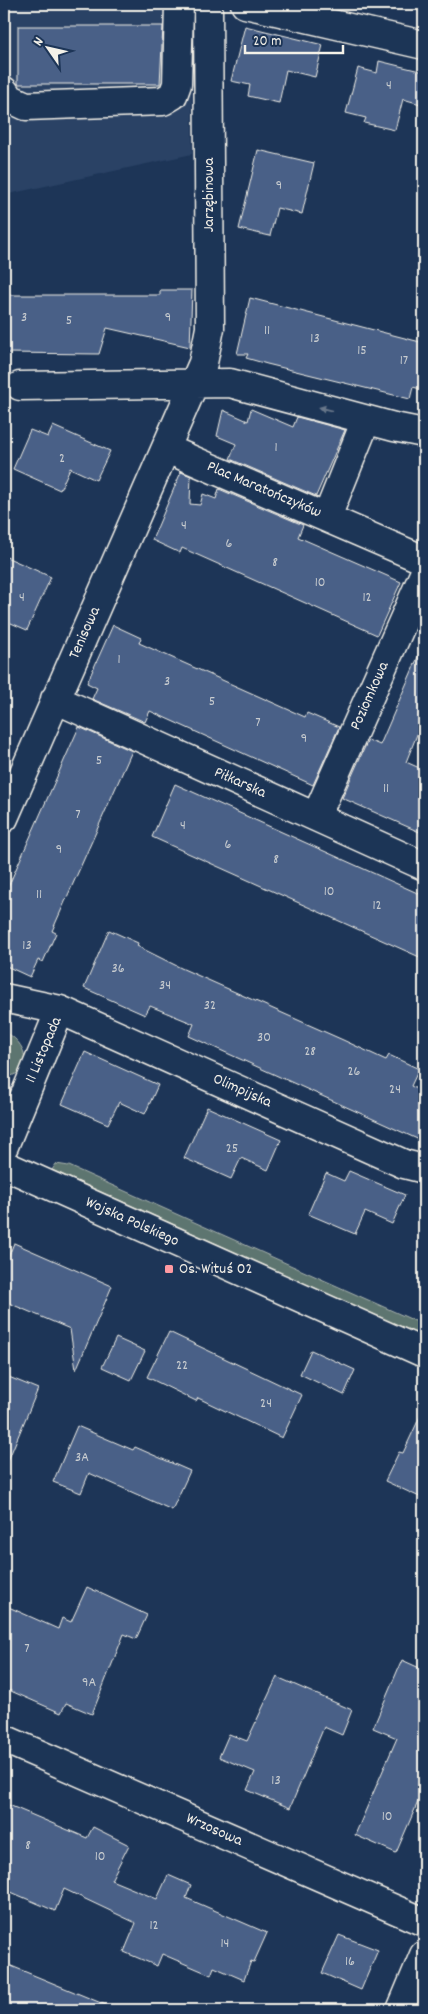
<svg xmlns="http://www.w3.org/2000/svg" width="428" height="2014" viewBox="0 0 428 2014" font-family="Dekko,sans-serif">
<rect width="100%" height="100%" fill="#1d3557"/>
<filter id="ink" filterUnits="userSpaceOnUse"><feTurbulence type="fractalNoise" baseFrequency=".02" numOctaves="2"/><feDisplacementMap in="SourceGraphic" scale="10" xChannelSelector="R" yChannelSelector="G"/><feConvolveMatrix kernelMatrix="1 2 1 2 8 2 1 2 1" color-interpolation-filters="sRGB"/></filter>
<g filter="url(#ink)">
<path fill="#2a4265" d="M4 4H192V154L4 195Z"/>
<path fill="#5d7470" stroke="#a8b2ac" d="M4 1032C18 1037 33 1057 19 1072 15 1075 8 1077 4 1079Z
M56 1164 69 1166 424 1325V1337L52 1170Z"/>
<path fill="#496187" stroke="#f4f1e8" d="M18 26H163L160 84H18Z
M245 26 323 45 315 77 286 70 279 103 248 96 250 85 231 81Z
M379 61 424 72V105L403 99 395 130 364 123 366 118 346 113 358 68 377 73Z
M258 150 314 163 302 214 277 208 270 236 239 229Z
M160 290H192L190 347 107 328 99 354 4 353V295H160Z
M250 298 424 343V390L413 387 410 399 267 364 246 358 248 354H237Z
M251 409 293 427 297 417 345 430 316 496 230 459 236 444 217 436 223 410 248 421Z
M53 426 110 451 96 480 70 468 60 490 13 469 30 430 48 437Z
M181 472 191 476 190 504 200 505 203 494 216 499 219 489 303 525 298 537 401 582 377 635 182 548 180 553 152 540Z
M4 556 51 577 27 630 4 620Z
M113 625 141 638 139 643 305 717 307 713 339 727 313 785 150 711 145 722 92 699 97 688 87 683Z
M424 643V717L406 762 424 770V834L342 798 368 740 380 745Z
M79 727 132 751 52 931 56 933 43 962 38 960 30 977 4 965V896Z
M175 784 424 896V959L152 837Z
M109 930 138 943 137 946 181 968 343 1040 386 1060 389 1055 419 1069 411 1086 424 1093V1142L189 1036 194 1024 150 1006 145 1015 84 988Z
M85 1052 158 1085 145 1114 119 1102 108 1124 62 1104Z
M207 1107 281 1140 268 1170 241 1158 231 1179 184 1158Z
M349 1171 405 1195 392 1224 365 1212 355 1234 308 1214 326 1173 344 1181Z
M14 1243 112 1286 76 1370 70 1329 4 1301V1267Z
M169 1332 302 1395 282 1438 198 1398 196 1401 147 1377Z
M116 1338 145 1351 131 1380 102 1367Z
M311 1350 355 1370 344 1395 300 1374Z
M4 1375 38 1389 4 1470Z
M424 1408V1499L385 1481 399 1452 403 1453Z
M77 1426 133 1450 135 1447 190 1471 172 1510 89 1473 81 1493 53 1482Z
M87 1587 147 1615 136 1639 124 1634 92 1714 66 1703 61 1713 4 1688V1605L58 1629 62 1618 71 1622Z
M402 1660 424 1670V1788L396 1853 355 1835 397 1738 373 1728Z
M277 1677 352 1710 342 1735 324 1727 290 1808 247 1790 255 1772 219 1757 229 1734 247 1741Z
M4 1803 87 1838 93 1827 129 1845 111 1880 157 1899 168 1875 191 1885 186 1898 267 1933 254 1962 251 1961 244 1980 214 1967 211 1975 162 1954 157 1966 124 1952 136 1923 64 1889 55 1911 4 1889Z
M339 1935 378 1950 361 1990 322 1973Z
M4 1963 118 2010H4Z"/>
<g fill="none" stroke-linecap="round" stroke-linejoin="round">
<g stroke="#f4f1e8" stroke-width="31">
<path id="minor" d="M245 4 424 45
M4 91 9 98 26 106 163 101 173 95 177 84 179 4
M20 386 230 383 394 427 424 433
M167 449 424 560
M327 517 366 420
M55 699 424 866
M316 817 424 574
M4 818 203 363 210 328 208 4
M4 998 60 1010 404 1164 424 1169
M4 1146 60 1010
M4 1165 424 1353
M4 1739 424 1922
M401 2010 424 1955"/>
</g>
<use href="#minor" stroke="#1d3557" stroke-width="28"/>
</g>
<defs><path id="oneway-solid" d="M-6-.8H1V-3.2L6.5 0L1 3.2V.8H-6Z" transform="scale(1.25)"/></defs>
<use fill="#68778a" href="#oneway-solid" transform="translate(326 409) rotate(-165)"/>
</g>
<rect fill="#ff9aa2" stroke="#1d3557" stroke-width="2" x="164" y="1264" width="10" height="10" rx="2.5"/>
<g text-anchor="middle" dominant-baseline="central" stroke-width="4.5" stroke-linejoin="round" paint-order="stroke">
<g font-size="14" fill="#c9cdd0">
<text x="389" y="86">4</text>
<text x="279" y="186">9</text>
<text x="24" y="318">3</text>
<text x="168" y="318">9</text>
<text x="69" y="321">5</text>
<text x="267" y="331">11</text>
<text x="315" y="339">13</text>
<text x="362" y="351">15</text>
<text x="404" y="361">17</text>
<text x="276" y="448">1</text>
<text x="62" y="459">2</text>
<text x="184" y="526">4</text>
<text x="229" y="544">6</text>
<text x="275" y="563">8</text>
<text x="320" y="583">10</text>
<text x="22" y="598">4</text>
<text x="367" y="598">12</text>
<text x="119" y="660">1</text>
<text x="167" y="682">3</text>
<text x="212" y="702">5</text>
<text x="258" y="723">7</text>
<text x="304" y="739">9</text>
<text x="99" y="761">5</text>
<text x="386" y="789">11</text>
<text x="78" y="815">7</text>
<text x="183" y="826">4</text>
<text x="228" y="845">6</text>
<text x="59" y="850">9</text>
<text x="276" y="860">8</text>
<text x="329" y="892">10</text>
<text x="39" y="895">11</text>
<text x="377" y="906">12</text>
<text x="27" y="946">13</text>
<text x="118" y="969">36</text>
<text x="165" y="986">34</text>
<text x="210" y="1006">32</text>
<text x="264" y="1038">30</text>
<text x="310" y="1052">28</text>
<text x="354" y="1072">26</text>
<text x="395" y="1090">24</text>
<text x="232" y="1149">25</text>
<text x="182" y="1366">22</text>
<text x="266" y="1404">24</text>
<text x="82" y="1458">3A</text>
<text x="27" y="1649">7</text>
<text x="89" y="1683">9A</text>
<text x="276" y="1781">13</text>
<text x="387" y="1817">10</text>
<text x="28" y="1846">8</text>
<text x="100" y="1857">10</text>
<text x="154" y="1926">12</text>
<text x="225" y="1944">14</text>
<text x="350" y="1962">16</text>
</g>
<g font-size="16" fill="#f4f1e8" stroke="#1d3557">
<text transform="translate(209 195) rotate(-90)">Jarzębinowa</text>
<text transform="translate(264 490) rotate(23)">Plac Maratończyków</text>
<text transform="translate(85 633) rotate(-66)">Tenisowa</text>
<text transform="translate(370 696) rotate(-66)">Poziomkowa</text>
<text transform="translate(240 783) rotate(24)">Piłkarska</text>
<text transform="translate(44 1050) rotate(-67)">11 Listopada</text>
<text transform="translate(242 1091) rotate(24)">Olimpijska</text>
<text transform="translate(132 1222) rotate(24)">Wojska Polskiego</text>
<text transform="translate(214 1830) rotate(24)">Wrzosowa</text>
</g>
<g font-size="16" fill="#f4f1e8" stroke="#1d3557" text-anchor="start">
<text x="179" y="1269">Os. Wituś 02</text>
</g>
</g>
<rect width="428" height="2014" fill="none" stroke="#1d3557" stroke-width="20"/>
<rect x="10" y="10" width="408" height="1994" fill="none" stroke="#f4f1e8" stroke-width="2" filter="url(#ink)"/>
<g transform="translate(48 48) rotate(304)" stroke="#1d3557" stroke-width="4" paint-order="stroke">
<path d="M0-4L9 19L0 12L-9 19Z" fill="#f4f1e8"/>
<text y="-8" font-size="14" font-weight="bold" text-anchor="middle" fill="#f4f1e8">N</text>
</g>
<path d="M245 45v8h98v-8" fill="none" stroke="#f4f1e8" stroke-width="2.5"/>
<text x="253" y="45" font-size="15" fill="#f4f1e8" stroke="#1d3557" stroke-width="4" paint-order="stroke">20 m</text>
</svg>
